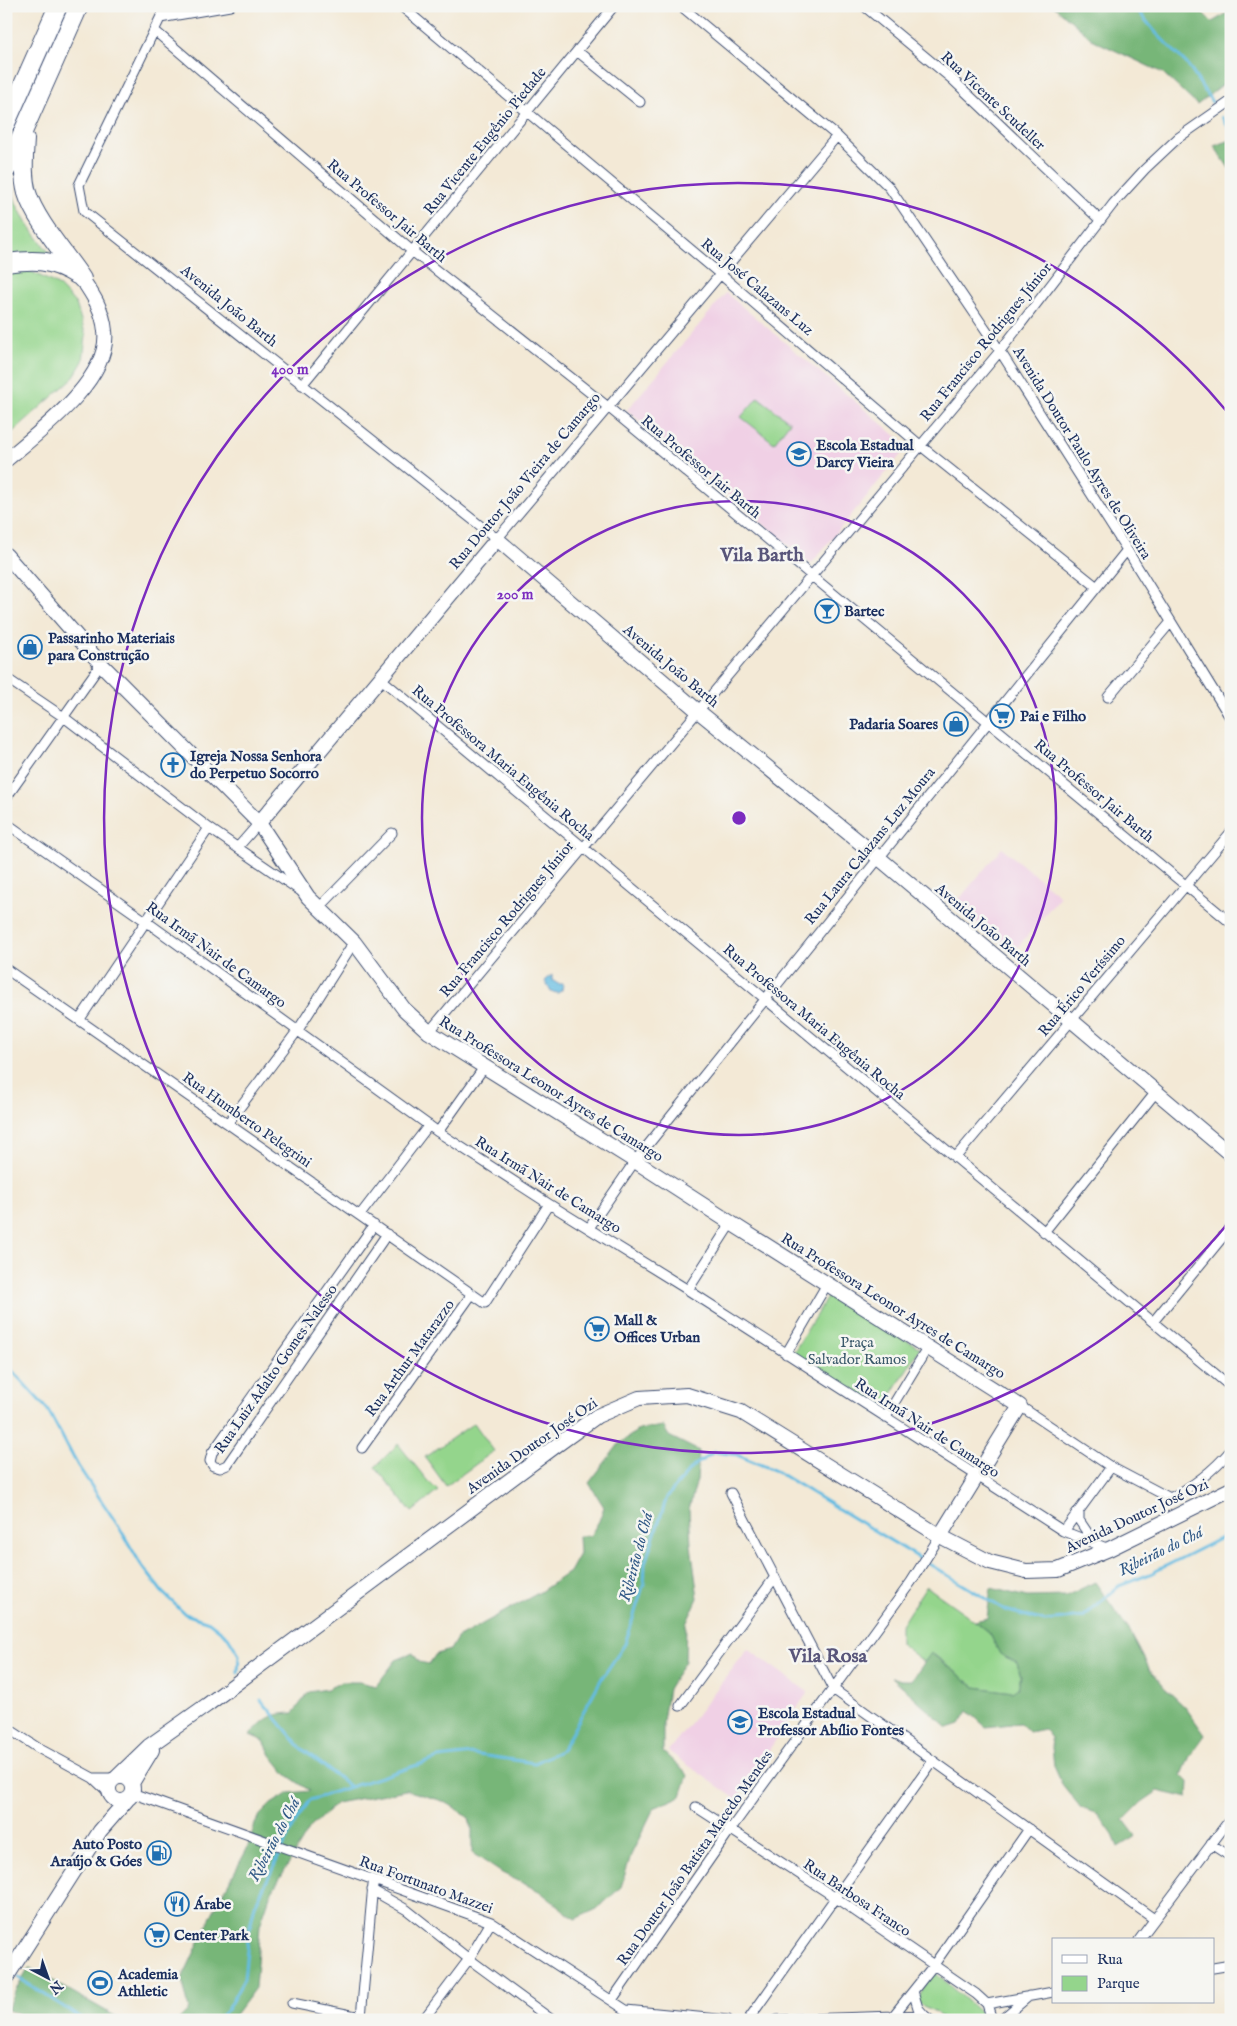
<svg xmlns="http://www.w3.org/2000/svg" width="1237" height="2026" viewBox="0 0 1237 2026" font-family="'IM FELL English',serif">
<rect width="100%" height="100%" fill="#f6f6f2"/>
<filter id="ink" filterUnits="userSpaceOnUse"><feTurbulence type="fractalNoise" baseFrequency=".02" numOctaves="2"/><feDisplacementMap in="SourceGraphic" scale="10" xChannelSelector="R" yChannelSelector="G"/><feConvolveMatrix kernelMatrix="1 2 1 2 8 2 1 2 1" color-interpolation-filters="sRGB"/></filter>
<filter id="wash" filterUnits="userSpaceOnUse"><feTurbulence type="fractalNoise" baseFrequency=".0096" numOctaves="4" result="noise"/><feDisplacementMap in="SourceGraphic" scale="20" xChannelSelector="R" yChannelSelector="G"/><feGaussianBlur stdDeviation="1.12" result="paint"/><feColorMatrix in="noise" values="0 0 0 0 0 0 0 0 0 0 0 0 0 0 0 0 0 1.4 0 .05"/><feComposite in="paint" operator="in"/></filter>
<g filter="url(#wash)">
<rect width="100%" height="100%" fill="#f3e9d6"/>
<path fill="#f0d0e5" d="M726 293 908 446 811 564 627 410Z
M1002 848 1060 896 1013 953 955 904Z
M748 1649 808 1692 736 1799 668 1751Z"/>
<path fill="#94d58c" stroke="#588275" d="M6 173C13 184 12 196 18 207 28 227 43 245 57 262L6 256Z
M26 269 58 285 76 304 86 336 83 361 73 378 6 438V272Z
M758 397 790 422 774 443 741 417Z
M829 1294 920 1348 884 1407 793 1353Z
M474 1423 494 1451 446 1486 425 1457Z
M398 1444 426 1479 438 1491 412 1512 375 1467Z
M926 1586 967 1615 990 1634 1000 1654 1017 1663 1021 1676 1018 1689 1012 1692 975 1687 932 1653 924 1662 900 1643V1627Z
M933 1971 986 2018 983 2020H943L936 2012 919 2004 918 1999Z"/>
<path fill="#77b678" stroke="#49726b" d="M1054 6H1196L1212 22 1231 11V78L1197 105 1163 73 1093 40Z
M1231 140V171L1214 146Z
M663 1426 669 1436 699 1451 697 1480 689 1509 691 1545 698 1598 686 1624 685 1661 668 1689 663 1721V1752L688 1775 681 1796 654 1808 631 1855 621 1887 597 1909 575 1919 539 1891 502 1873 472 1853V1829L469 1818 446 1802 406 1790 336 1803 310 1828 271 1893 260 1925 255 1988 231 2020H178L189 2009 182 1979 213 1912 247 1849 255 1824 260 1815 271 1804 289 1793 310 1791 287 1775 271 1755 264 1741 250 1735C266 1718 269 1714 293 1713L309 1692 327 1689 342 1682H359L376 1686 396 1660 413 1653 419 1662 429 1664 436 1654 450 1650 457 1638 540 1592 569 1572 579 1554 578 1536H590L599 1521 604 1507 589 1483 619 1444 638 1430Z
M1095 1582 1129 1630 1149 1668 1164 1687 1186 1708 1205 1735 1190 1756 1182 1775 1189 1782 1188 1798 1158 1791 1142 1802 1124 1820 1136 1836 1118 1847 1113 1835 1098 1814 1081 1808 1062 1784 1054 1766 1051 1738 1044 1729 1029 1732 1020 1723 986 1727 968 1711 960 1724 948 1728 892 1677 901 1680H912L931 1653 975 1687 1012 1692 1018 1688 1021 1676 1017 1663 1000 1654 990 1634 975 1621 987 1618 991 1588 1027 1597 1066 1596Z
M29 1968H30L122 2020H26L23 2016 8 2010 11 1998Z"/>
<path fill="#64bce2" stroke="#4076a0" d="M552 975V980L558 984H563L562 990 558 993 551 992 545 981Z"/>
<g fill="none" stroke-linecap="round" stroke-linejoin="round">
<path stroke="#64bce2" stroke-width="3" d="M1134 6 1157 34 1187 64 1212 102
M1222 117 1231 131
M6 1364 48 1410 78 1466 119 1527 140 1563 162 1592 185 1614 209 1622 228 1637 239 1655 238 1673
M261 1700 301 1748 349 1786
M19 1978 84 2020
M217 2020 227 2010 244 1979 249 1931 255 1905 295 1823 310 1800 439 1758 472 1754 535 1763 562 1750 602 1678 625 1644 644 1583 645 1563 667 1497 692 1467 714 1452 737 1455 774 1470 1005 1610 1045 1621 1083 1617 1119 1586 1150 1574 1231 1533"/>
</g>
</g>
<g filter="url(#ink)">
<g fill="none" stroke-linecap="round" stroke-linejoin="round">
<g stroke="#3b4b70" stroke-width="11">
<path id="street" d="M166 6 79 185 84 211 497 539 837 136
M401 6 720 274 921 446 1097 587
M681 6 837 136 889 187 1000 351 1127 550 1231 719
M864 6 952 79 1100 220
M160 18 230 6
M155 31 412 251 608 407 1231 923
M577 51 640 102
M302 385 614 6
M6 678 65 718 209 828 302 892
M380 678 1231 1387
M1108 697 1171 622
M6 798 101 664
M6 823 147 922 438 1132 549 1204 688 1290 1063 1531 1109 1549
M238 847 259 823
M319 908 392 833
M6 969 485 1303 549 1204
M80 1019 209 828
M429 1032 1000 351 1113 204 1145 169 1178 138 1231 101
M228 1123 298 1030 354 942
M438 1132 485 1066
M955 1158 1231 832
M360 1215 429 1125
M374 1225 212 1453 210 1461 213 1466 220 1468 227 1465 387 1234
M589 1228 635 1161 1127 550
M1044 1232 1156 1092
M688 1290 731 1223
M1153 1322 1231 1227
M786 1354 827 1284
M1020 1406 1111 1467 1170 1498C1194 1486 1213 1471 1231 1450
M885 1418 928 1347
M362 1448 472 1294
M731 1493 833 1689 1154 1919
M1079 1511V1520L1093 1541
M1064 1531 1111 1467
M680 1706 775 1577
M6 1727 38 1748 93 1778 109 1793
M93 1778H114
M132 1793 491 1922 626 2010 728 2020
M696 1807 836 1898 976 1994 987 2004 992 2020
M1211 1844 1231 1857
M372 1890 407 1910 469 1959 552 2020
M1139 1940 1231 1818
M1213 1968 1231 1965
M913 1991 918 2008 924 2015
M612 2000 730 1830 911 1582 940 1536
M292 2003 361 2017
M987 2004 1053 1992
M893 2016 933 1966 1029 1829
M364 2020 361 2017 373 1885
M423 2020 469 1959 491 1922
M748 2020 933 1761
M777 2020 924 2015 930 2020
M1001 2020 1029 1996"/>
</g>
<g stroke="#3b4b70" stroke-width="16">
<path id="secondary" d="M6 460C39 432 111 379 105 331 103 310 93 295 82 279
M6 555 101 664 259 823 308 897 354 942 404 1009 429 1032 635 1161 731 1223 1020 1406 940 1536
M259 823 497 539 698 711 879 858 1231 1155
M109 1789a12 12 0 1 1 24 0a12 12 0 1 1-24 0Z
M116 1778 149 1746 207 1705 557 1445 597 1416 639 1398 687 1395 741 1412 940 1536 990 1562 1026 1571 1058 1570 1109 1549 1231 1489
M132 1783 152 1750
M6 1978 100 1831 127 1800"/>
</g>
<g stroke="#3b4b70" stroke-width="20">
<path id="highway" d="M6 123 58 6
M25 139C24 157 22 175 27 193 35 220 66 255 82 279
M6 170 79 6
M6 263C35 259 51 259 77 275"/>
</g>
<use href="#street" stroke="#fff" stroke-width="9"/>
<use href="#secondary" stroke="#fff" stroke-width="14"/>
<use href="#highway" stroke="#fff" stroke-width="18"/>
</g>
</g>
<g fill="none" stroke="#7b2cbf" stroke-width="2.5">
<circle cx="739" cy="818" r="317"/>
<path d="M1229 1222A635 635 0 1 1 1229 414"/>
</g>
<defs>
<g id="school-ring" transform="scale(1.25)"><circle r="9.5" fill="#f6f6f2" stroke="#1f6fb2" stroke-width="1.5"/><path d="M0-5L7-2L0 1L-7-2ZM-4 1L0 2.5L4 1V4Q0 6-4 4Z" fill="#1f6fb2"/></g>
<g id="bar-ring" transform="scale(1.25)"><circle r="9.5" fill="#f6f6f2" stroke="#1f6fb2" stroke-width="1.5"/><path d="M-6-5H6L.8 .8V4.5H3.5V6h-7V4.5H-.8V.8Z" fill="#1f6fb2"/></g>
<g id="shop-ring" transform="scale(1.25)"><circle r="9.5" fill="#f6f6f2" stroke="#1f6fb2" stroke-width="1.5"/><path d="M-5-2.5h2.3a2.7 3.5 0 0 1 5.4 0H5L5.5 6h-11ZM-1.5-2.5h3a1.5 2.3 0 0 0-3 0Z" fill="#1f6fb2"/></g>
<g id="supermarket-ring" transform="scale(1.25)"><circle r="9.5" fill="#f6f6f2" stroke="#1f6fb2" stroke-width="1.5"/><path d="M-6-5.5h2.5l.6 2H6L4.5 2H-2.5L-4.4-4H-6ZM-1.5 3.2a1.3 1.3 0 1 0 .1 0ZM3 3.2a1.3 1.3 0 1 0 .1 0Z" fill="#1f6fb2"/></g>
<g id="church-ring" transform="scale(1.25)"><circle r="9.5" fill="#f6f6f2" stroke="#1f6fb2" stroke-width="1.5"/><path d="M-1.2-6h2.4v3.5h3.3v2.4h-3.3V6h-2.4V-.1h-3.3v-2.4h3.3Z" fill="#1f6fb2"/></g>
<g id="fuel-ring" transform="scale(1.25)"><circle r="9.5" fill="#f6f6f2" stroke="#1f6fb2" stroke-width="1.5"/><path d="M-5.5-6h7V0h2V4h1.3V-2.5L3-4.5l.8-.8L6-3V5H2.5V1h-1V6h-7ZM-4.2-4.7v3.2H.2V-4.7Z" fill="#1f6fb2"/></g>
<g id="restaurant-ring" transform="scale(1.25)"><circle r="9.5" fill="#f6f6f2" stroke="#1f6fb2" stroke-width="1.5"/><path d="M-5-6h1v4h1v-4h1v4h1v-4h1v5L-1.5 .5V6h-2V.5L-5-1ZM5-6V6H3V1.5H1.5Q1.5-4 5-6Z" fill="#1f6fb2"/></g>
<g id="stadium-ring" transform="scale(1.25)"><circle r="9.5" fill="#f6f6f2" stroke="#1f6fb2" stroke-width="1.5"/><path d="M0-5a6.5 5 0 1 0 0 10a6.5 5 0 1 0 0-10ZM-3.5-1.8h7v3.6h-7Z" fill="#1f6fb2"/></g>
</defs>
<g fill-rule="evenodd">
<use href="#school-ring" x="799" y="454"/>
<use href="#bar-ring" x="827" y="611"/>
<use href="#shop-ring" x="30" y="647"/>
<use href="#supermarket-ring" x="1002" y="716"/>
<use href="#shop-ring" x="956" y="724"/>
<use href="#church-ring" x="173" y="765"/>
<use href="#supermarket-ring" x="597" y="1329"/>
<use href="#school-ring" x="740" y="1722"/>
<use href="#fuel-ring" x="159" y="1853"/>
<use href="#restaurant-ring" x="177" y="1904"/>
<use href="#supermarket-ring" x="157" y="1935"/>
<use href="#stadium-ring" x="100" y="1983"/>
</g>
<g text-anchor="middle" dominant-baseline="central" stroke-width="5" stroke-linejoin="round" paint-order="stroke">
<g font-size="15" fill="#1b2f5e" stroke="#f6f6f2">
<text transform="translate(993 101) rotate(43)">Rua Vicente Scudeller</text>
<text transform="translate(485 141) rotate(-51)">Rua Vicente Eugênio Piedade</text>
<text transform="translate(387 211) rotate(40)">Rua Professor Jair Barth</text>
<text transform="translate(757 287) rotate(40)">Rua José Calazans Luz</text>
<text transform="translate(229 306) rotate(39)">Avenida João Barth</text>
<text transform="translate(986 342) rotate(-51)">Rua Francisco Rodrigues Júnior</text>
<text transform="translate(1082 453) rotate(58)">Avenida Doutor Paulo Ayres de Oliveira</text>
<text transform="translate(701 467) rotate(40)">Rua Professor Jair Barth</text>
<text transform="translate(525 481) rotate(-50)">Rua Doutor João Vieira de Camargo</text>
<text transform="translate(671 666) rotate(40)">Avenida João Barth</text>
<text transform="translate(503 763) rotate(40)">Rua Professora Maria Eugênia Rocha</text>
<text transform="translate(1094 791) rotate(40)">Rua Professor Jair Barth</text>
<text transform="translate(870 846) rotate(-51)">Rua Laura Calazans Luz Moura</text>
<text transform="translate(507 919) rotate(-50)">Rua Francisco Rodrigues Júnior</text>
<text transform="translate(983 925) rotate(40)">Avenida João Barth</text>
<text transform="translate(216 955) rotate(36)">Rua Irmã Nair de Camargo</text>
<text transform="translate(1082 986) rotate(-50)">Rua Érico Veríssimo</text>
<text transform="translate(814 1022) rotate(40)">Rua Professora Maria Eugênia Rocha</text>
<text transform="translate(551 1089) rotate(32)">Rua Professora Leonor Ayres de Camargo</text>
<text transform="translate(247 1120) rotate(35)">Rua Humberto Pelegrini</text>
<text transform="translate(548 1185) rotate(32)">Rua Irmã Nair de Camargo</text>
<text transform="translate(893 1306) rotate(32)">Rua Professora Leonor Ayres de Camargo</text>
<text transform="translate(410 1358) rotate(-54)">Rua Arthur Matarazzo</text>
<text transform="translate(276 1369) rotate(-55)">Rua Luiz Adalto Gomes Nalesso</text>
<text transform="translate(927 1428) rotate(33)">Rua Irmã Nair de Camargo</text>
<text transform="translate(532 1446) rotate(-35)">Avenida Doutor José Ozi</text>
<text transform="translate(1137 1516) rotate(-25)">Avenida Doutor José Ozi</text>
<text transform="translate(695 1858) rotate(-55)">Rua Doutor João Batista Macedo Mendes</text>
<text transform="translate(426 1885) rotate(20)">Rua Fortunato Mazzei</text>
<text transform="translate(857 1898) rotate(34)">Rua Barbosa Franco</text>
</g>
<g font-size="15" font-weight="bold" fill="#1b2f5e" stroke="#f6f6f2" text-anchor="start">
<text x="816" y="445">Escola Estadual<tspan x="816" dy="17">Darcy Vieira</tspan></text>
<text x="844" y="611">Bartec</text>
<text x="48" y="638">Passarinho Materiais<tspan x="48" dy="17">para Construção</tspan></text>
<text x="1020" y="716">Pai e Filho</text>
<text x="938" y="724" text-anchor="end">Padaria Soares</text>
<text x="190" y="756">Igreja Nossa Senhora<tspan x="190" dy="17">do Perpetuo Socorro</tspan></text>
<text x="614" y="1320">Mall &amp;<tspan x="614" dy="17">Offices Urban</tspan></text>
<text x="758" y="1713">Escola Estadual<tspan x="758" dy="17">Professor Abílio Fontes</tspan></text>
<text x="142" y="1844" text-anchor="end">Auto Posto<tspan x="142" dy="17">Araújo &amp; Góes</tspan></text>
<text x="194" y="1904">Árabe</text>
<text x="174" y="1935">Center Park</text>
<text x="118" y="1974">Academia<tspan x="118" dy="17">Athletic</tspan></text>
</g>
<g font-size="15" fill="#39586a" stroke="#f6f6f2">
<text x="857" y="1342">Praça<tspan x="857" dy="17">Salvador Ramos</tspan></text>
</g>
<g font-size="16" font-style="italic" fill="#315986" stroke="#f6f6f2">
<text transform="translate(1161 1552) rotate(-26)">Ribeirão do Chá</text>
<text transform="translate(637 1557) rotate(-75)">Ribeirão do Chá</text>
<text transform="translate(275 1840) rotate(-62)">Ribeirão do Chá</text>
</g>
<g font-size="20" font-weight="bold" fill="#58557a" stroke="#f6f6f2">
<text x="762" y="555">Vila Barth</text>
<text x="828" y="1656">Vila Rosa</text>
</g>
</g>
<circle cx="739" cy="818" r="8" fill="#7b2cbf" stroke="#f6f6f2" stroke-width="2.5"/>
<g font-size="15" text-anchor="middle" font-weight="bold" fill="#7b2cbf" stroke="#f6f6f2" stroke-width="5" stroke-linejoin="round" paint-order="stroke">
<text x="290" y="374">400 m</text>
<text x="515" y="599">200 m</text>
</g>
<rect width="1237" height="2026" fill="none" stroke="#f6f6f2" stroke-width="25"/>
<rect x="1052" y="1938" width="162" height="65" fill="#f6f6f2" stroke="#9ea6b7"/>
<rect x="1062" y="1955" width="25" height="8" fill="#ffffff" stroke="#9ea6b7"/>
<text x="1097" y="1964" font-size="15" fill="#1b2f5e">Rua</text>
<rect x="1062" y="1976" width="25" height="15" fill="#94d58c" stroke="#9ea6b7"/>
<text x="1097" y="1988" font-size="15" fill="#1b2f5e">Parque</text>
<g transform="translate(48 1978) rotate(139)" stroke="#f6f6f2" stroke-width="4" paint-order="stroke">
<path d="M0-4L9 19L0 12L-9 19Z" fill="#1b2f5e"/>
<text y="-8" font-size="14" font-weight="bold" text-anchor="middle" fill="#1b2f5e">N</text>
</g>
</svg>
